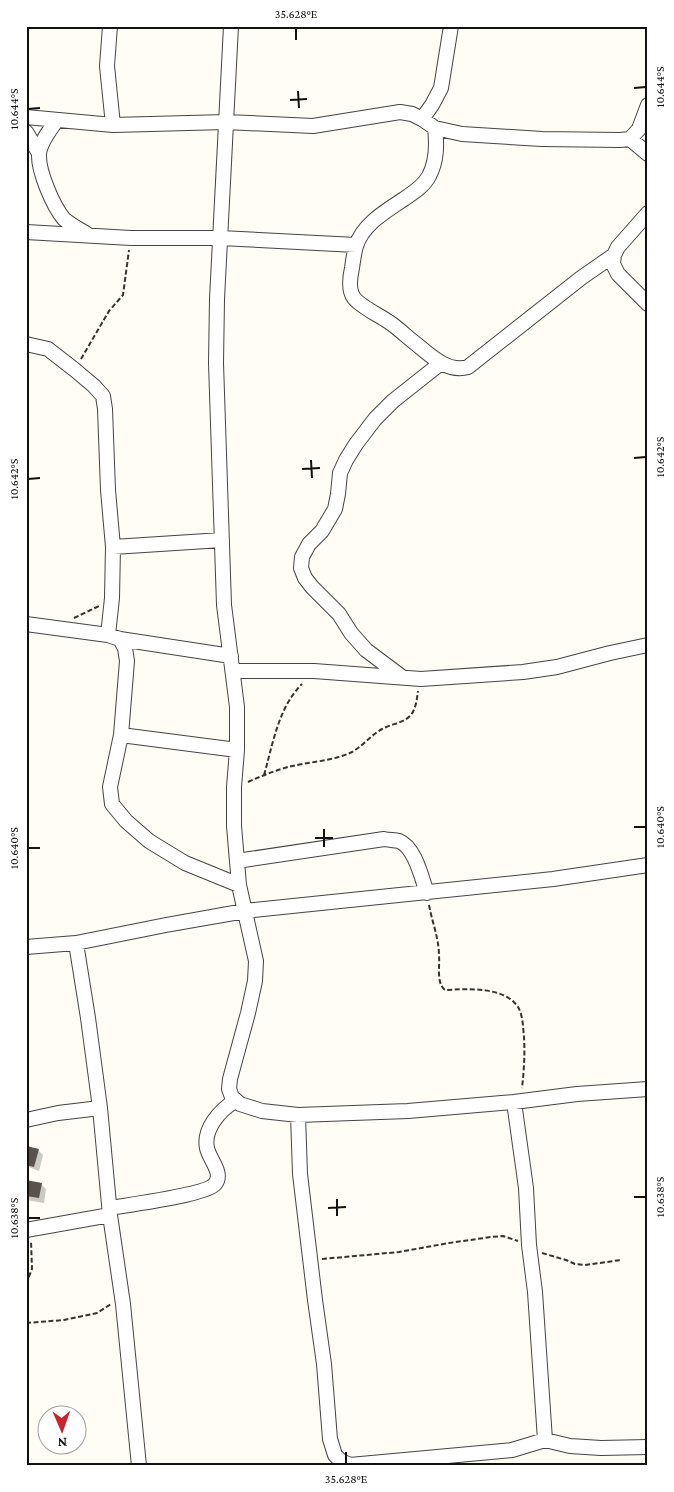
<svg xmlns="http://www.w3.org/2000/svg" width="674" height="1492" viewBox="0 0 674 1492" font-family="'Crimson Pro',serif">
<rect width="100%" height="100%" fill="#fffdf5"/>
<path fill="#0003" d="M28 1147 38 1150 43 1155 39 1171 26 1166V1152Z
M26 1181 41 1184 46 1189 44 1203 26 1200Z"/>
<path fill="#5a524d" d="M27 1146 39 1149 34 1167 26 1165Z
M26 1180 42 1183 39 1198 26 1196Z"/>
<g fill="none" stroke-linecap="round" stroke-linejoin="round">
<g stroke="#444" stroke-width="16">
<path id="minor" d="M110 26 107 66 113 125
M231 26 217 299 216 363 224 605 237 707V750L234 787V826L239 885 256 961 255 981 248 1013 230 1079 229 1089 232 1097 240 1104 262 1111 298 1115 408 1111 514 1102 577 1094 648 1089
M26 117 113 125 226 122 313 126 400 112 412 114 422 119 435 128 462 134 542 139 620 140 630 139 639 129 648 105
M422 119 432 105 441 88 451 26
M57 120C50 130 40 142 39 154 38 171 53 206 64 219 71 225 79 229 87 234
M435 128C437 145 437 161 429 176 424 186 413 193 404 199 386 211 363 224 356 246 354 253 353 261 352 268 350 277 348 290 354 298 361 307 379 315 389 322 398 328 406 336 415 343 430 355 447 373 468 367L581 278 614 255
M26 132 39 153
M630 139 648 154
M648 213 618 247 614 255 613 264 618 274 648 304
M26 232 131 238H220L356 245
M26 344 48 349 75 370 94 386 103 396 105 409 108 490 113 547 112 598 108 635
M113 547 222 540
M26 624 108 635 120 639 125 648 127 661 121 735 110 787 112 804 126 821 149 841 185 863 239 885
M120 639 231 656
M233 671H314L421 679 523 672 557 667 610 653 648 645
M402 677 366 650 351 633 339 614 312 587 305 578 301 568 302 557 309 544 322 531 335 509 338 494 340 473 346 460 356 444 375 419 393 401 441 363
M121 735 237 750
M237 861 384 839C389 840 395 840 399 841 415 847 422 879 427 893
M76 943 88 1018 100 1108 110 1215 123 1304 139 1466
M26 947 76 943 166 925 245 911 553 879 648 865
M514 1102 526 1188 529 1245 535 1292 545 1440
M298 1115 300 1174 315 1300 324 1364 330 1439 335 1455 341 1461 350 1465 512 1450 545 1440 570 1446 601 1448 648 1447
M26 1120 58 1113 100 1108
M110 1208C127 1205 206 1195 215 1184 224 1173 209 1159 207 1148 203 1129 220 1110 235 1101
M26 1230 110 1215"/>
</g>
<path stroke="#333" stroke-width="2" stroke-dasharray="5 2.5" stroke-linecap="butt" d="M81 359 109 311 123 295 129 250
M74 618 99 606
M264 775C273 744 278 708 302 684
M248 782C261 776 274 771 288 767 307 762 334 761 352 752 363 746 371 735 382 729 391 724 403 723 410 716 416 710 417 698 418 691
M429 905C432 922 439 938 439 956 440 966 436 983 445 990 466 989 504 986 518 1007 523 1015 523 1028 524 1037 525 1054 524 1071 522 1088
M542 1253 566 1260 575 1264 585 1265 621 1260
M322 1259 399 1252 449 1243 491 1237 503 1236 518 1241
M26 1284 32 1269 31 1241
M26 1323 64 1320 97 1313 111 1304"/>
<use href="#minor" stroke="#fff" stroke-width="14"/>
</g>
<path fill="none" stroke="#111" stroke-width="2" d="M296 28V40M634 88 646 87M298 91 299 108M290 100 307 99M28 109 40 108M634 458 646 457M311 460 312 478M302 469 320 468M28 479 40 478M634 827H646M324 829V847M315 838H333M28 848H40M634 1197H646M337 1199V1216M328 1208 346 1207M28 1218H40M346 1452V1464"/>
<rect width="674" height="1492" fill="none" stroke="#ffffff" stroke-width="55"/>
<g transform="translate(62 1430) rotate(178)"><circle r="24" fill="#ffffff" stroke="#a0a0a0"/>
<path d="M0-4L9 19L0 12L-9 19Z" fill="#c4262e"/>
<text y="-8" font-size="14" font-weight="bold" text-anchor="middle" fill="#111111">N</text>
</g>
<rect x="28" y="28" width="618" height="1436" fill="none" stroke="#111" stroke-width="2"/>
<g font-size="12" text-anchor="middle" fill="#111">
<text x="296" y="18">35.628°E</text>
<text transform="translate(660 87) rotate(-90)" y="4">10.644°S</text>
<text transform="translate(14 109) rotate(-90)" y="4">10.644°S</text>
<text transform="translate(660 457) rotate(-90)" y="4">10.642°S</text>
<text transform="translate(14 479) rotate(-90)" y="4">10.642°S</text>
<text transform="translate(660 827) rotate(-90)" y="4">10.640°S</text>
<text transform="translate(14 848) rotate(-90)" y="4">10.640°S</text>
<text transform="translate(660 1197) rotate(-90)" y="4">10.638°S</text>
<text transform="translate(14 1218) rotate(-90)" y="4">10.638°S</text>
<text x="346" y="1483">35.628°E</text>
</g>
</svg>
